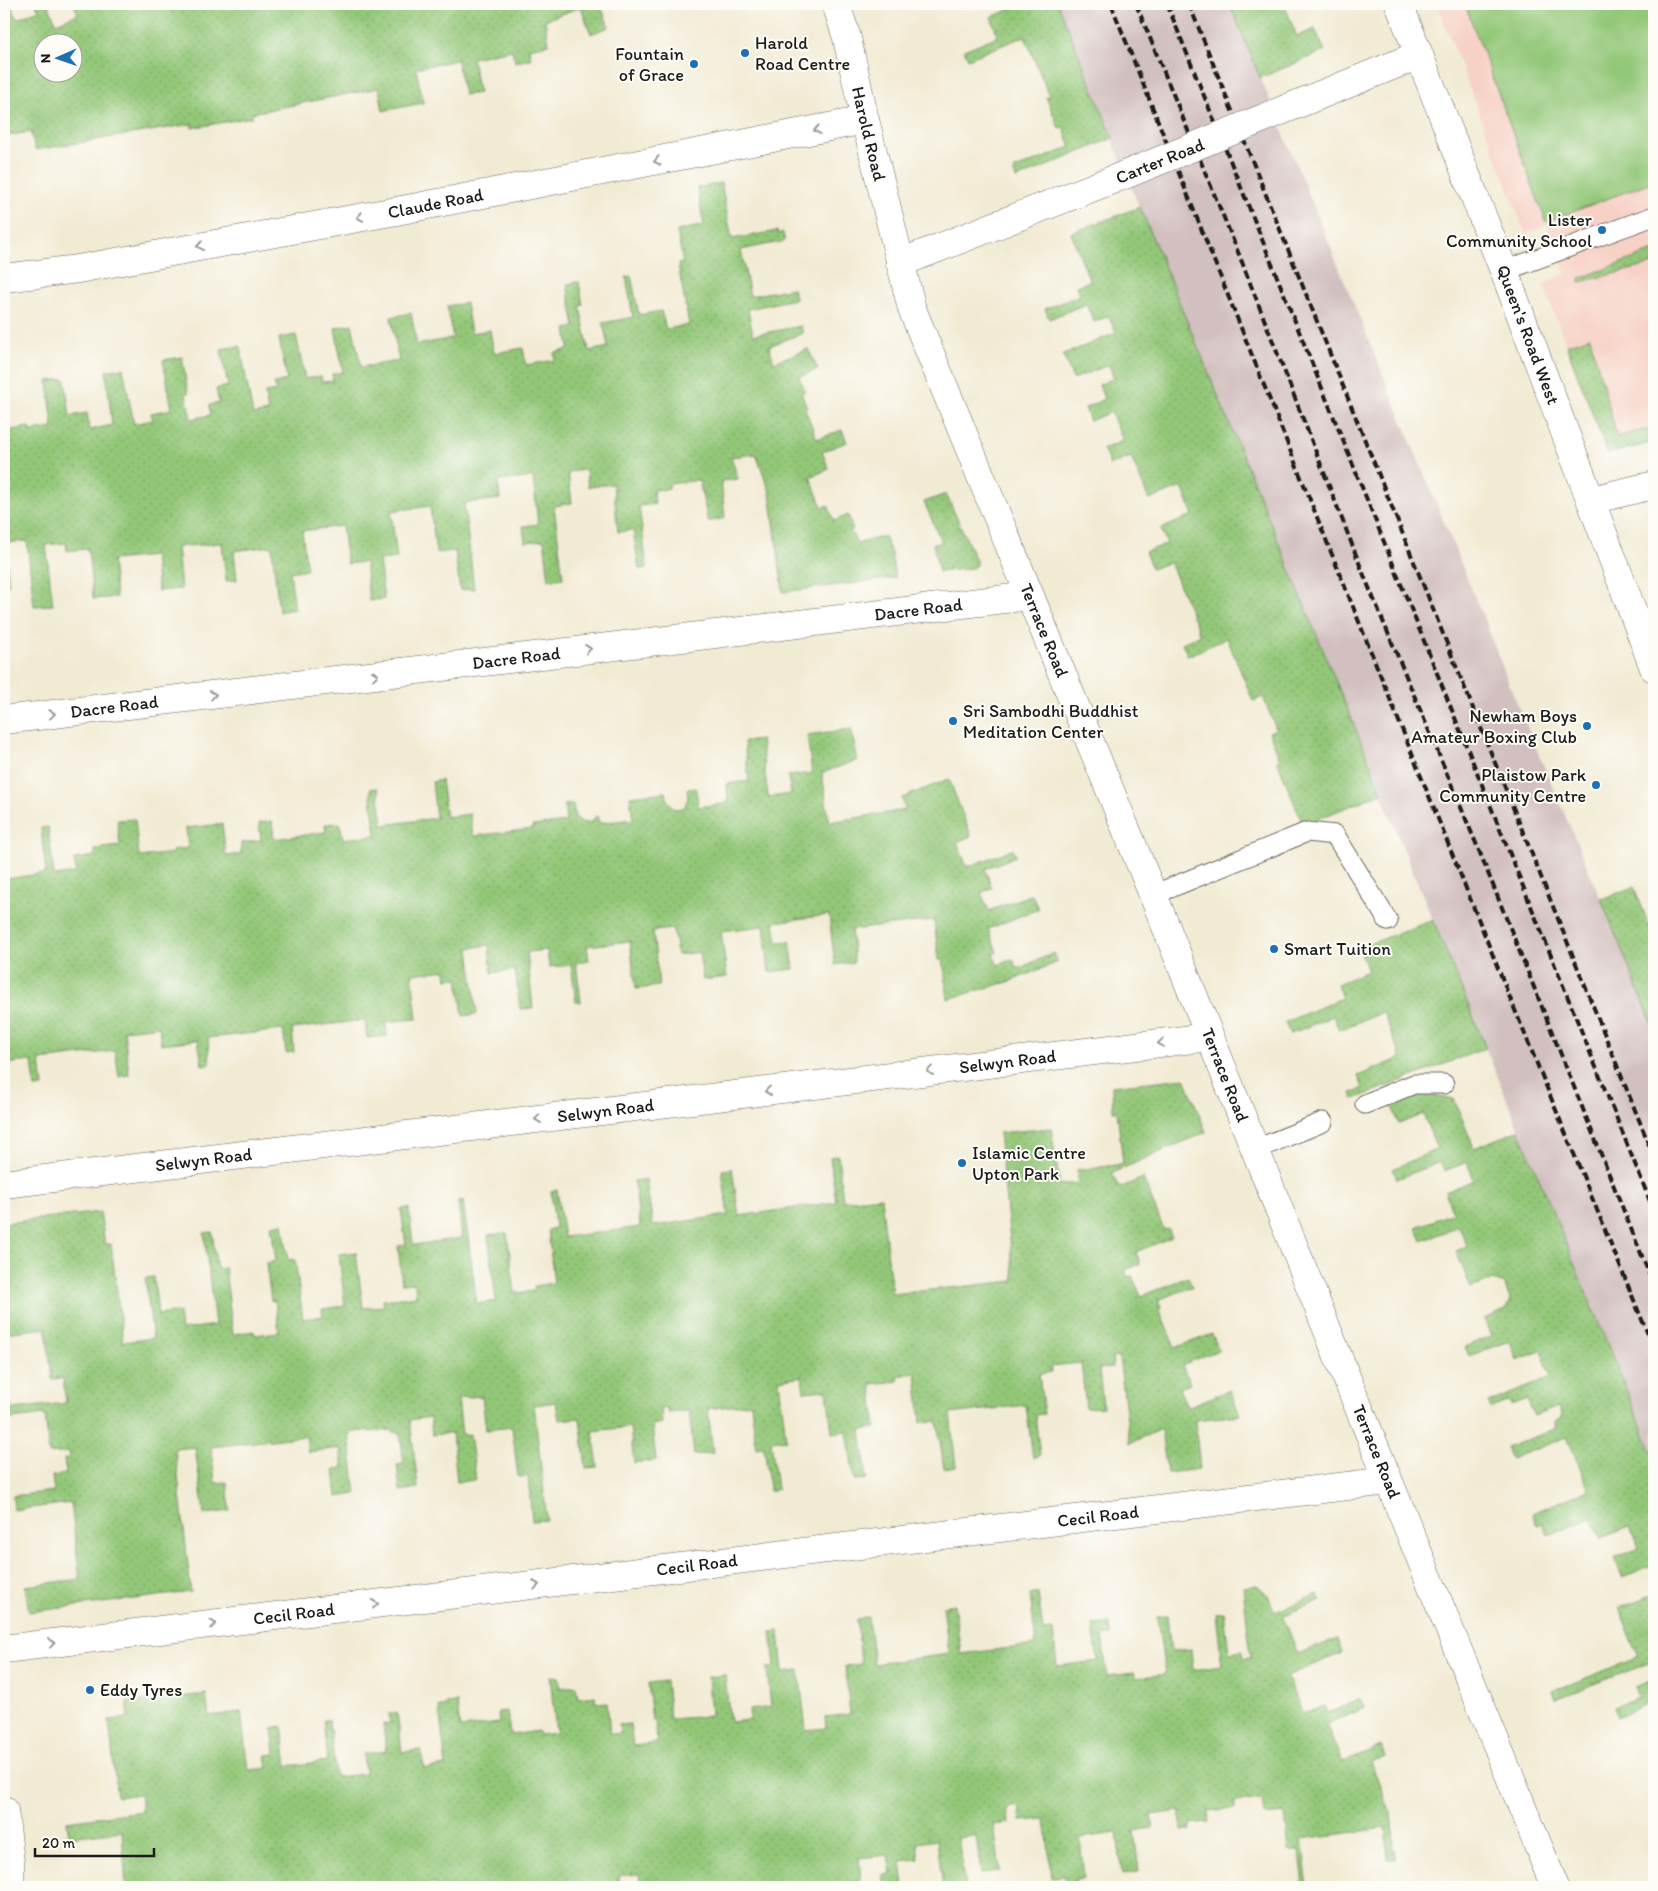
<svg xmlns="http://www.w3.org/2000/svg" width="1658" height="1891" viewBox="0 0 1658 1891" font-family="Itim,sans-serif">
<defs>
<pattern id="grass-dots" width="8" height="8" patternUnits="userSpaceOnUse" patternTransform="scale(1.25)"><rect width="8" height="8" fill="#93c778"/><path d="M2 2h.1M6 6h.1" fill="none" stroke="#7eaa67" stroke-width="1.8" stroke-linecap="round"/></pattern>
</defs>
<rect width="100%" height="100%" fill="#fdfcf7"/>
<filter id="ink" filterUnits="userSpaceOnUse"><feTurbulence type="fractalNoise" baseFrequency=".02" numOctaves="2"/><feDisplacementMap in="SourceGraphic" scale="10" xChannelSelector="R" yChannelSelector="G"/><feConvolveMatrix kernelMatrix="1 2 1 2 8 2 1 2 1" color-interpolation-filters="sRGB"/></filter>
<filter id="wash" filterUnits="userSpaceOnUse"><feTurbulence type="fractalNoise" baseFrequency=".0096" numOctaves="4" result="noise"/><feDisplacementMap in="SourceGraphic" scale="20" xChannelSelector="R" yChannelSelector="G"/><feGaussianBlur stdDeviation="1.12" result="paint"/><feColorMatrix in="noise" values="0 0 0 0 0 0 0 0 0 0 0 0 0 0 0 0 0 1.4 0 .05"/><feComposite in="paint" operator="in"/></filter>
<g filter="url(#wash)">
<rect width="100%" height="100%" fill="#f2ebd4"/>
<path fill="#f7d1c6" d="M1437 4H1654V442L1608 454 1543 284 1566 274 1547 225 1526 234Z"/>
<path fill="#d2bfbf" d="M1058 4H1230L1484 619 1513 694 1595 885 1654 1028V1457L1134 194Z"/>
<path fill="url(#grass-dots)" stroke="#58724a" fill-rule="evenodd" d="M36 4H48L56 23 78 14 74 4H600L609 27 591 34 581 7 545 20 549 44 529 48 531 59 515 62 512 50 472 58 479 93 464 95 457 60 416 68 423 103 383 111 379 88 252 113V117L192 128V124L35 150 31 132 4 136V11L12 7 17 19 39 10ZM42 42H72V72H42Z
M1010 4H1058L1113 138 1016 179 1013 170 1071 147 1063 127 1059 128 1046 97 1049 96 1025 36 968 59 964 50 998 36 991 17 1011 9Z
M1230 4H1284L1297 36 1315 29 1325 51 1260 78Z
M721 183 732 239 777 231 778 234 783 233 785 241 741 250 750 296 793 288 795 299 748 309 753 335 801 326 803 333 769 346 774 362 808 349 818 369 799 377 805 391 801 393 807 407 805 409 817 439 842 430 847 442 822 452 829 469 810 477 822 507 828 505 834 521 848 515 853 529 850 530 857 544 884 536 891 553 895 578 783 592 770 492 756 454 731 457 738 479 721 481 725 518 708 522 699 480 669 484V489L653 490 655 504 639 506 647 568 639 569 633 530 618 532 613 484 588 487 586 470 568 472 572 503 554 506 563 578 549 580 544 540 525 542 523 526 538 524 533 477 498 481 500 499 464 503 474 589 460 590 455 551 436 553 430 506 391 511 397 558 379 560 384 599 369 601 365 562 347 564 342 526 302 531 307 569 290 572 295 609 279 612 272 546 234 551 237 580 226 581 222 543 177 547 181 589 158 591 154 556 112 560 116 597 93 599 88 549 67 551 66 543 46 545 53 605 34 606 27 541 5 543 9 584 4 585V431L30 427V431L53 428 48 381 65 379 70 416 87 413 90 430 112 425 106 371 123 368 134 424 153 420 151 413 172 409 163 360 182 357 188 393 186 394 191 419 210 415 209 405 219 403 216 389 228 386 221 349 240 346 253 415 268 412 265 393 276 391 274 383 287 380 279 338 296 335 305 379 321 376 322 382 333 381 332 374 343 372 335 328 352 324 361 367 399 361 391 317 411 313 417 345 453 338 447 306 466 303 471 333 490 330 494 353 523 348 526 365 555 360 554 353 569 349 566 329 575 327 567 284 579 282 583 305 580 306 589 351 608 347 603 323 633 317 626 277 631 276 639 315 661 311 666 329 689 325 678 264 683 263 677 231 704 225 697 188Z
M1140 207 1382 793 1303 825 1277 760 1280 759 1269 732 1276 729 1263 697 1253 701 1227 638 1188 656 1182 643 1200 635 1170 562 1152 569 1145 552 1167 544 1161 529 1193 515 1182 487 1149 500 1131 457 1110 465 1103 449 1123 441 1111 412 1090 421 1085 408 1104 399 1099 385 1114 378 1109 365 1073 379 1063 355 1116 333 1109 316 1094 322 1086 304 1049 319 1045 309 1080 295 1077 286 1090 281 1071 233Z
M1654 251V264L1580 282V278Z
M1590 337 1617 437 1654 427V442L1608 454 1566 345Z
M946 494 976 560V565L972 568 939 572 933 544 942 543 924 502Z
M851 729 858 760 822 773 829 822 905 810 902 798 949 779 971 836 957 842 967 867 1013 849 1016 856 985 869 992 888 981 893 989 911 1032 894 1038 909 988 929 997 952 993 955 998 965 1013 959 1017 969 1054 953 1058 962 1011 981 948 999 943 960H939L934 920 851 930 854 962 835 965 829 915 774 922 777 942 790 941 794 969 769 972 764 926 721 931 727 977 703 980 699 952 677 955 673 929 653 931 659 986 636 989 630 941 587 946 589 960 576 962 581 1002H576L571 965 549 967 547 950 527 952 533 1008 520 1009 515 970 492 973 489 945 469 948 477 1014 463 1016 458 978 447 979 446 970 412 974 417 1019 386 1022 387 1036 367 1038 365 1020 292 1029 294 1052 286 1053 283 1030 208 1038 210 1064 202 1065 198 1040 161 1044 159 1026 124 1030 129 1075 119 1077 115 1051 40 1060 43 1087 35 1088 32 1061 4 1064V888H7L6 879 46 873 41 828 48 827 54 876 76 873 74 859 95 856V849L120 846 117 820 135 819 139 857 173 853V850L188 848 186 828 222 824 226 856 241 854V843L261 840 259 823 272 821 274 839 326 832 325 824 340 823 343 839 376 835 370 789 378 788 383 825 436 818 432 782 441 780 446 817 470 814 473 836 533 829V826L566 822 564 805 573 804 575 817 583 823 591 822 597 815 599 823 633 819 630 796 666 792 667 800 674 809 684 808 688 798 687 789 696 788 698 807 728 803 727 784 749 781 744 742 761 740 768 797 791 794 788 776 812 773 807 735Z
M1634 887 1654 938V1028L1601 899Z
M1433 920 1486 1048 1354 1099 1351 1093 1363 1088 1358 1076 1401 1058 1383 1012 1339 1030 1333 1016 1290 1034 1285 1022 1342 998 1337 984 1368 971 1359 948Z
M1185 1078 1206 1132 1112 1173 1119 1188 1143 1178 1164 1230 1168 1229 1172 1237 1136 1252 1140 1264 1125 1270 1128 1277 1132 1276 1141 1296 1188 1277 1192 1287 1158 1300 1161 1308 1159 1310 1175 1348 1212 1334 1219 1350 1182 1365 1190 1384 1179 1388 1187 1407 1230 1390 1240 1415 1195 1420 1200 1469 1167 1473 1161 1429 1130 1443 1119 1357 1112 1358 1113 1367 1099 1369 1103 1407 1086 1408 1081 1363 1051 1366V1372L1039 1374 1044 1414 1035 1415 1040 1456 1033 1458 1026 1405 950 1414 956 1467 944 1469 937 1421 921 1422 916 1373 898 1376V1381L871 1384 876 1428 861 1430 867 1479 854 1480 847 1431 832 1433 827 1390 804 1392 802 1376 779 1380 786 1439 771 1441 777 1489 770 1491 764 1447 756 1448 751 1403 708 1409 713 1453 694 1455 689 1411 668 1413 667 1408H661L662 1423 652 1425 656 1460 634 1463 630 1427 593 1431 598 1467 586 1468 580 1418 559 1420 556 1402 534 1405 547 1520 532 1521 528 1476 518 1477 512 1427 486 1430 482 1396 458 1398 462 1435 470 1434 476 1480 457 1482 452 1433 432 1435 430 1417 410 1420 418 1488 400 1491 397 1465 404 1464 400 1432H393L392 1430 369 1432V1430L349 1433 356 1494 337 1497 334 1469 343 1468 340 1448 308 1452 306 1436 211 1447 215 1483 227 1482 230 1511 204 1514 195 1447 175 1449 191 1592 29 1612 25 1586 80 1579 71 1503 14 1510 13 1496 54 1491 52 1476 66 1474 64 1459 70 1458 69 1452 49 1454 45 1415 4 1420V1410L66 1403 63 1378 52 1379 46 1328 4 1333V1260L8 1259 7 1246H4V1223L100 1212 105 1244H111L123 1342 153 1338 145 1278 154 1277 158 1315 179 1312 181 1330 215 1325 204 1233 212 1232 217 1269 225 1268 233 1334 254 1331 255 1335 279 1332 275 1300 271 1301 266 1263 276 1261 271 1225 283 1223 288 1260 295 1259 303 1319 323 1316 322 1309 345 1306 339 1254 356 1252 363 1308 384 1306 383 1300 416 1296 415 1283 402 1284 398 1246 406 1245 401 1209 409 1208 413 1245 462 1238 458 1202 463 1201 477 1304 496 1301 488 1235 507 1233 515 1293 535 1291 534 1286 554 1283 548 1230 555 1228 551 1191 557 1190 564 1237 640 1227 634 1181 646 1179 653 1226 728 1215 722 1170 732 1169 739 1216 836 1202 830 1157 838 1155 843 1201 881 1197 892 1294 1014 1281 999 1133 1051 1128 1060 1185 1078 1183 1077 1170 1123 1164 1117 1111H1113L1112 1086Z
M1418 1092 1454 1099 1474 1148 1519 1130 1654 1457V1565L1622 1577 1615 1558 1638 1548 1630 1527 1601 1538 1592 1518 1548 1535 1543 1523 1537 1525 1532 1513 1589 1490 1567 1437 1511 1459 1506 1448 1557 1428 1555 1421 1563 1417 1558 1407 1534 1416 1527 1399 1511 1405 1509 1401 1491 1408 1488 1403 1551 1377 1541 1351 1517 1360 1510 1341 1469 1356 1465 1347 1491 1336 1484 1319 1506 1310 1510 1299 1504 1284 1493 1280 1471 1288 1456 1251 1467 1246 1459 1226 1422 1241 1416 1227 1453 1213 1445 1192 1474 1180 1467 1162 1445 1171 1440 1162 1397 1179 1393 1169 1437 1149 1423 1114 1399 1124 1390 1101Z
M1257 1585 1268 1595 1275 1612 1318 1594 1321 1600 1283 1616 1298 1654 1337 1639 1342 1653 1287 1676 1303 1714 1325 1706 1328 1713 1361 1699 1365 1708 1326 1724 1342 1762 1381 1746 1385 1757 1371 1763 1391 1813 1394 1843 1391 1847 1395 1849 1396 1859H1388L1385 1828 1302 1839 1308 1887H1303L1299 1851H1289L1285 1813 1265 1815 1263 1799 1235 1802V1808L1208 1811 1209 1822 1191 1824V1830L1182 1831 1180 1811 1151 1815 1153 1828 1134 1831 1139 1872 1122 1874 1117 1833 1080 1838 1084 1878 1075 1879V1887H1066L1065 1876 1052 1877 1045 1819 1021 1821 1019 1806 1007 1808 1009 1823 994 1825 1000 1871 981 1873 976 1836 958 1838 965 1887H943L937 1840 917 1843 919 1859 901 1861 904 1887H885L883 1875 891 1874 888 1855 859 1858 861 1880 848 1882 849 1887H664L663 1885 641 1887 639 1874 618 1876 619 1887H436L435 1883 409 1886V1887H126L122 1831 69 1837 67 1821 142 1811 140 1794 117 1797 109 1720 128 1718 127 1702 206 1694 209 1716 241 1712 248 1770 268 1768 266 1755 275 1754 272 1728 282 1726 287 1766 327 1761 323 1720H329L336 1777 365 1774 363 1754 386 1751 383 1724 390 1723 389 1713H397L402 1752 421 1750 424 1769 446 1766 439 1707H445V1704L457 1703 460 1728 499 1723 498 1712 507 1711 510 1735 538 1731 539 1735 556 1733 550 1676 559 1677 560 1688 576 1686 578 1698 595 1696 596 1703 607 1702 610 1734 620 1733 619 1725 630 1724 633 1746 657 1743 655 1722 652 1721 648 1683 666 1681 670 1719 711 1716 708 1677 725 1675 730 1722 750 1720 749 1710 771 1707 767 1668 775 1666 771 1632 779 1631 783 1672 799 1670 806 1730 826 1728 825 1717 850 1714 845 1666 861 1664 857 1619 868 1617 874 1664 949 1654 943 1606 954 1604 961 1654 1036 1645 1030 1595 1038 1593 1043 1631 1053 1630 1057 1666 1098 1661 1093 1625 1110 1623 1111 1635 1102 1636 1107 1676 1134 1673 1136 1678 1165 1674 1157 1617 1167 1616 1171 1651 1191 1649 1193 1670 1222 1666 1216 1613 1224 1612 1229 1653 1242 1651 1243 1658 1251 1657 1243 1587Z
M1654 1594V1661L1556 1699 1553 1691 1639 1657 1619 1608Z
M1654 1680V1701L1618 1716 1614 1706 1639 1697 1635 1687Z"/>
<path fill="#93c778" stroke="#58724a" d="M1465 4H1654V181L1546 222Z"/>
</g>
<g filter="url(#ink)">
<g fill="none" stroke-linecap="round" stroke-linejoin="round">
<g stroke="#67645c" stroke-width="21">
<path id="service" d="M1504 271 1654 216
M1153 895 1307 832 1335 835 1388 921
M1365 1104 1414 1084H1444
M1254 1150 1323 1122"/>
</g>
<g stroke="#67645c" stroke-width="29">
<g id="minor">
<path id="s1" d="M836 4 847 38 865 120 912 309 1158 907 1345 1374 1555 1887"/>
<path id="s2" d="M1399 4 1504 271 1654 668"/>
<path d="M1288 108 1419 55"/>
<path d="M900 263 1127 174"/>
<path id="s3" d="M4 278 78 269 402 210 865 120"/>
<path d="M1591 500 1654 485"/>
<path id="s4" d="M4 720 1030 596"/>
<path id="s5" d="M4 1184 1209 1037"/>
<path id="s6" d="M4 1649 1388 1481"/>
<path d="M4 1810 10 1862V1887"/>
</g>
</g>
<use href="#service" stroke="#fff" stroke-width="19"/>
<use href="#minor" stroke="#fff" stroke-width="28"/>
<path stroke="#1c1c1c" stroke-width="4" stroke-dasharray="8 4" stroke-linecap="butt" d="M1111 4 1508 993 1654 1349
M1136 4 1238 252 1365 578 1478 848 1654 1286
M1167 4 1654 1211
M1189 4 1654 1157"/>
<g stroke="#67645c" stroke-width="29" stroke-linecap="butt">
<path id="minor-bridge" d="M1127 174 1288 108"/>
</g>
<use href="#minor-bridge" stroke="#fff" stroke-width="28"/>
</g>
<defs><path id="oneway-chevron" d="M-2-3.5L2.5 0L-2 3.5" fill="none" stroke-width="1.6" stroke-linecap="round" stroke-linejoin="round" transform="scale(1.25)"/></defs>
<g stroke="#999">
<use href="#oneway-chevron" transform="translate(817 130) rotate(169)"/>
<use href="#oneway-chevron" transform="translate(657 161) rotate(169)"/>
<use href="#oneway-chevron" transform="translate(360 217) rotate(170)"/>
<use href="#oneway-chevron" transform="translate(200 246) rotate(170)"/>
<use href="#oneway-chevron" transform="translate(588 649) rotate(-7)"/>
<use href="#oneway-chevron" transform="translate(375 675) rotate(-7)"/>
<use href="#oneway-chevron" transform="translate(213 695) rotate(-7)"/>
<use href="#oneway-chevron" transform="translate(52 714) rotate(-7)"/>
<use href="#oneway-chevron" transform="translate(1161 1043) rotate(173)"/>
<use href="#oneway-chevron" transform="translate(930 1071) rotate(173)"/>
<use href="#oneway-chevron" transform="translate(768 1091) rotate(173)"/>
<use href="#oneway-chevron" transform="translate(538 1119) rotate(173)"/>
<use href="#oneway-chevron" transform="translate(536 1585) rotate(-7)"/>
<use href="#oneway-chevron" transform="translate(375 1604) rotate(-7)"/>
<use href="#oneway-chevron" transform="translate(213 1624) rotate(-7)"/>
<use href="#oneway-chevron" transform="translate(52 1643) rotate(-7)"/>
</g>
</g>
<g fill="#1f6fb2" stroke="#fdfcf7" stroke-width="2">
<circle cx="745" cy="53" r="5"/>
<circle cx="694" cy="64" r="5"/>
<circle cx="1602" cy="230" r="5"/>
<circle cx="953" cy="721" r="5"/>
<circle cx="1587" cy="726" r="5"/>
<circle cx="1596" cy="785" r="5"/>
<circle cx="1274" cy="949" r="5"/>
<circle cx="962" cy="1163" r="5"/>
<circle cx="90" cy="1690" r="5"/>
</g>
<g text-anchor="middle" dominant-baseline="central" stroke-width="4" stroke-linejoin="round" paint-order="stroke">
<g font-size="18" fill="#1c1c1c" stroke="#fdfcf7" text-anchor="start">
<text x="755" y="43">Harold<tspan x="755" dy="21">Road Centre</tspan></text>
<text x="684" y="54" text-anchor="end">Fountain<tspan x="684" dy="21">of Grace</tspan></text>
<text x="1592" y="220" text-anchor="end">Lister<tspan x="1592" dy="21">Community School</tspan></text>
<text x="963" y="711">Sri Sambodhi Buddhist<tspan x="963" dy="21">Meditation Center</tspan></text>
<text x="1577" y="716" text-anchor="end">Newham Boys<tspan x="1577" dy="21">Amateur Boxing Club</tspan></text>
<text x="1586" y="775" text-anchor="end">Plaistow Park<tspan x="1586" dy="21">Community Centre</tspan></text>
<text x="1284" y="949">Smart Tuition</text>
<text x="972" y="1153">Islamic Centre<tspan x="972" dy="21">Upton Park</tspan></text>
<text x="100" y="1690">Eddy Tyres</text>
</g>
<g font-size="18" fill="#1c1c1c" stroke="#fdfcf7">
<text stroke="none"><textPath href="#s1" startOffset="134">Harold Road</textPath></text>
<text transform="translate(1160 161) rotate(-22)">Carter Road</text>
<text stroke="none"><textPath href="#s3" startOffset="438">Claude Road</textPath></text>
<text stroke="none"><textPath href="#s2" startOffset="355">Queen's Road West</textPath></text>
<text stroke="none"><textPath href="#s4" startOffset="921">Dacre Road</textPath></text>
<text stroke="none"><textPath href="#s1" startOffset="662">Terrace Road</textPath></text>
<text stroke="none"><textPath href="#s4" startOffset="516">Dacre Road</textPath></text>
<text stroke="none"><textPath href="#s4" startOffset="111">Dacre Road</textPath></text>
<text stroke="none"><textPath href="#s5" startOffset="1011">Selwyn Road</textPath></text>
<text stroke="none"><textPath href="#s1" startOffset="1142">Terrace Road</textPath></text>
<text stroke="none"><textPath href="#s5" startOffset="606">Selwyn Road</textPath></text>
<text stroke="none"><textPath href="#s5" startOffset="201">Selwyn Road</textPath></text>
<text stroke="none"><textPath href="#s1" startOffset="1548">Terrace Road</textPath></text>
<text stroke="none"><textPath href="#s6" startOffset="1102">Cecil Road</textPath></text>
<text stroke="none"><textPath href="#s6" startOffset="698">Cecil Road</textPath></text>
<text stroke="none"><textPath href="#s6" startOffset="292">Cecil Road</textPath></text>
</g>
</g>
<rect width="1658" height="1891" fill="none" stroke="#fdfcf7" stroke-width="20"/>
<g transform="translate(58 58) rotate(268)"><circle r="24" fill="#fdfcf7" stroke="#a3a29f"/>
<path d="M0-4L9 19L0 12L-9 19Z" fill="#1f6fb2"/>
<text y="-8" font-size="14" font-weight="bold" text-anchor="middle" fill="#1c1c1c">N</text>
</g>
<path d="M35 1848v8h119v-8" fill="none" stroke="#1c1c1c" stroke-width="2.5"/>
<text x="42" y="1848" font-size="15" fill="#1c1c1c" stroke="#fdfcf7" stroke-width="4" paint-order="stroke">20 m</text>
</svg>
